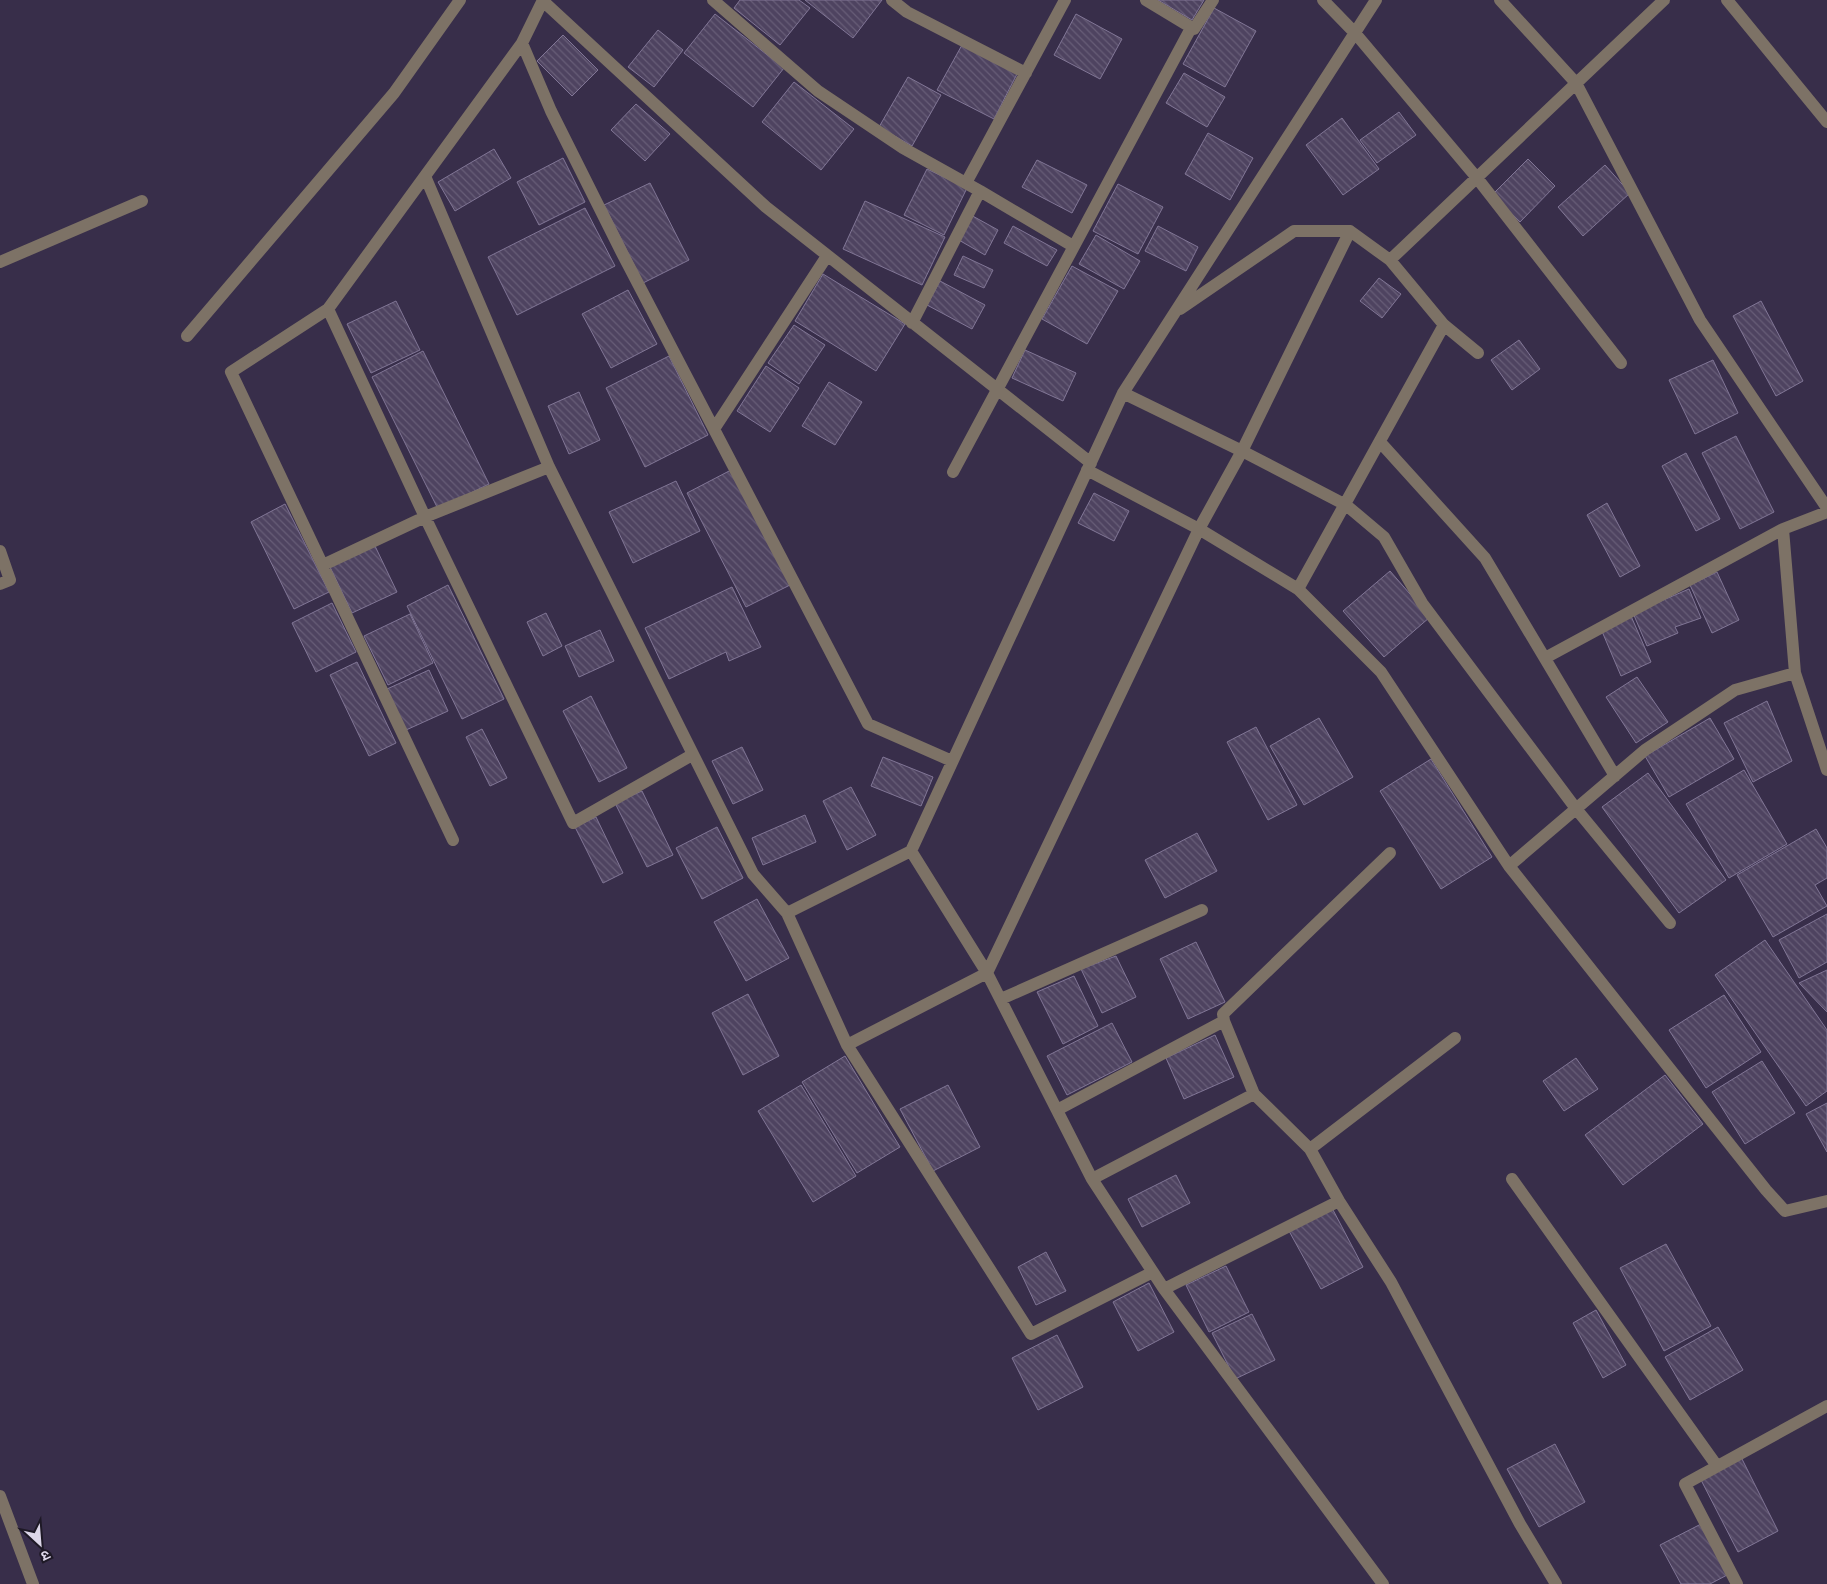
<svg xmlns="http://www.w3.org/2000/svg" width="1827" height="1584" viewBox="0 0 1827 1584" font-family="'Nunito Sans','Noto Sans Devanagari',sans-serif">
<defs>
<pattern id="building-back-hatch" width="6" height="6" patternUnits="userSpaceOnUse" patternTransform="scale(1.25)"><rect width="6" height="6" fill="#4e4360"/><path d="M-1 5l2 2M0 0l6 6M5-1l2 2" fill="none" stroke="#675d77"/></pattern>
</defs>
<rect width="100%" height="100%" fill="#382e4a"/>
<path fill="url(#building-back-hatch)" stroke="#817696" d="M740 0H799L810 8 780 45 734 8Z
M805 0H882L853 38Z
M1158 0H1204L1192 20Z
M1214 8 1256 31 1225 87 1183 64Z
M715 14 784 68 753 107 684 53Z
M1076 14 1122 39 1100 79 1054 55Z
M658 30 683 50 654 87 628 67Z
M563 35 598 70 572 96 537 61Z
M962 45 1017 74 994 119 937 90Z
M1184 73 1225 97 1207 127 1166 103Z
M908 77 941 95 912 146 879 127Z
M794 82 854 129 821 170 762 122Z
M636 104 670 134 645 161 611 130Z
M1399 112 1416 135 1377 163 1360 140Z
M1342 118 1379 169 1343 195 1306 145Z
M1208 133 1253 158 1230 200 1185 174Z
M494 149 511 178 455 211 438 182Z
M563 158 585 202 539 225 517 182Z
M1528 159 1555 186 1520 222 1492 195Z
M1037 160 1087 185 1072 213 1022 187Z
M1605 165 1630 193 1583 236 1558 207Z
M927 169 967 188 944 235 904 215Z
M650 183 689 260 643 283 604 205Z
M1118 184 1163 207 1138 254 1093 231Z
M865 201 945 237 922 285 843 249Z
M585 208 615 266 517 315 488 257Z
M969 214 998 230 985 255 957 239Z
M1013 226 1057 250 1047 266 1004 243Z
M1158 226 1198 247 1186 271 1145 251Z
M1096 235 1140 261 1124 289 1079 264Z
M963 256 993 270 984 288 954 275Z
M1072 266 1118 291 1087 344 1042 319Z
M823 274 905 324 876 371 795 321Z
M1379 278 1401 294 1382 318 1360 301Z
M940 281 985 305 972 329 927 305Z
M628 290 657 344 611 368 582 314Z
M396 301 420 350 371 373 347 324Z
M1761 301 1803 381 1776 396 1733 316Z
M794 325 825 345 799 384 768 363Z
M1519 340 1540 369 1512 390 1491 360Z
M1025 350 1076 373 1063 401 1012 378Z
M423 351 489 484 438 509 372 377Z
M669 356 708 435 645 467 606 388Z
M1713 360 1738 413 1695 434 1669 380Z
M766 366 799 388 770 432 737 411Z
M829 382 862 402 835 445 802 426Z
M579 392 600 440 569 454 548 406Z
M1736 436 1774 512 1740 529 1702 453Z
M1686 453 1720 519 1696 531 1662 466Z
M731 470 790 585 746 607 687 493Z
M676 481 700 531 633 563 609 512Z
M1094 493 1129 511 1114 541 1078 523Z
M1607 503 1640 566 1620 577 1587 515Z
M285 504 329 592 294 609 251 522Z
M375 546 397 592 352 613 330 567Z
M1390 571 1430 617 1384 657 1343 611Z
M1717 572 1739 620 1712 633 1690 585Z
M448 585 504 699 462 719 407 606Z
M732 587 761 647 729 661 726 652 669 679 645 628Z
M1689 589 1701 618 1675 627 1678 633 1647 646 1633 613Z
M332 603 356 652 316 672 292 623Z
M546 613 562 646 543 656 527 622Z
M410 614 433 663 388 685 364 636Z
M1631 616 1651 662 1621 676 1601 629Z
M600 630 614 661 579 677 565 646Z
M357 662 396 743 369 756 330 675Z
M429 670 448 711 406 730 387 689Z
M1637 677 1668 722 1636 743 1606 697Z
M591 696 627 768 599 782 563 711Z
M1767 701 1792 761 1753 782 1724 723Z
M1319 718 1353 777 1304 805 1270 746Z
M1710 718 1734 759 1669 797 1645 756Z
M1256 727 1297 805 1268 820 1227 742Z
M482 729 507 778 490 786 466 737Z
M742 747 763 790 733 804 712 761Z
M883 757 933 777 921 806 871 786Z
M1431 759 1492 857 1441 889 1380 791Z
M1744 770 1787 844 1729 878 1686 804Z
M1648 773 1726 880 1679 913 1602 807Z
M851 787 876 835 847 850 823 801Z
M642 791 673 855 647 867 615 803Z
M805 815 816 842 763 865 752 838Z
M596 817 623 873 603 883 575 827Z
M717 827 743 878 702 899 676 848Z
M1816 829 1827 848V878L1815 885 1827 906 1773 937 1737 875Z
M1197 833 1217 871 1165 898 1145 860Z
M757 899 789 958 746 981 714 922Z
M1827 914V962L1799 978 1779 940Z
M1765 940 1827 1030V1091L1806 1106 1715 975Z
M1196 942 1225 1002 1188 1019 1160 959Z
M1116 956 1136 997 1102 1013 1081 969Z
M1827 970V1012L1799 983Z
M1074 976 1098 1026 1063 1044 1037 992Z
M748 994 779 1056 743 1075 712 1013Z
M1724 995 1761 1052 1706 1088 1669 1030Z
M1112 1023 1132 1062 1067 1095 1047 1056Z
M1215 1035 1234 1077 1184 1099 1166 1058Z
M845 1056 900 1147 857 1173 802 1082Z
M1576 1058 1598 1089 1564 1111 1543 1081Z
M1762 1061 1795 1113 1745 1144 1712 1092Z
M1665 1075 1703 1124 1623 1185 1585 1135Z
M801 1085 856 1176 813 1202 758 1111Z
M948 1085 980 1147 933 1171 900 1109Z
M1827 1103V1152L1806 1114Z
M1176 1175 1190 1203 1142 1227 1128 1199Z
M1332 1208 1363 1267 1321 1289 1289 1231Z
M1666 1244 1711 1326 1664 1351 1620 1268Z
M1046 1252 1066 1291 1036 1305 1018 1267Z
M1226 1266 1249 1312 1209 1332 1186 1285Z
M1149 1283 1174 1332 1138 1351 1113 1302Z
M1596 1310 1626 1365 1603 1378 1573 1323Z
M1252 1314 1275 1360 1235 1379 1212 1333Z
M1718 1327 1743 1370 1690 1400 1665 1357Z
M1057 1335 1083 1387 1038 1410 1012 1358Z
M1555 1444 1585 1502 1539 1527 1507 1469Z
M1741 1457 1778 1531 1738 1552 1700 1478Z
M1703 1523 1729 1574 1710 1584H1681L1660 1545Z"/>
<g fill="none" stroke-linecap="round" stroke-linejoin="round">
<path stroke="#7d7266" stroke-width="12" d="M713 0 818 91 903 148 980 191 1073 246
M892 0 907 12 1026 73
M1146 0 1194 29 1213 0
M1323 0 1355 33 1477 178 1621 363
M1500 0 1576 83 1700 320 1827 508
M1727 0 1827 122
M543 1 766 207 1091 463
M522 43 551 111 622 253 868 724 952 761
M425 176 549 467 753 874 787 913 847 1045 1031 1334 1153 1272
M966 183 1065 0
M1390 260 1664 0
M0 262 142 201
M328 309 425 517 573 823 692 755
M1180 309 1294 231H1350L1390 260 1444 325 1478 353
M912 323 980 191
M187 336 394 93 460 0
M1123 393 1242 451 1346 505 1384 537 1422 603 1577 810 1670 923
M714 429 827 256
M1380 442 1485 558 1615 776
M1087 470 1199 529 1298 589 1381 672 1509 866 1766 1190 1785 1211 1827 1201
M953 472 1191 28
M1827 512 1783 529 1795 673 1827 770
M0 551 10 580 0 584
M323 565 425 517 549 467
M1298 589 1444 325
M1545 658 1783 529
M453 840 231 372 328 309 522 43 543 0
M911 851 1123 393 1376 0
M1390 853 1223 1014 1224 1021 1254 1094 1310 1149 1339 1201 1391 1282 1520 1524 1556 1584
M1509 866 1645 750 1735 690 1795 673
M787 913 911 851 987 973 1092 1179 1164 1289 1383 1584
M1001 999 1202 910
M847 1045 987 973 1199 529 1242 451 1350 231
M1057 1110 1224 1021
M1310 1149 1455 1038
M1092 1179 1254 1094
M1512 1179 1717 1466
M1164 1289 1339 1201
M0 1496 33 1584
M1737 1584 1685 1484 1827 1406"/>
</g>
<g transform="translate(40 1544) rotate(154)" stroke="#1e1926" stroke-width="4" paint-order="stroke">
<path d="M0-4L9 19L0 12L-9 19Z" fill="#dcd6e8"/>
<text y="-8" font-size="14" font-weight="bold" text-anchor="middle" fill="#dcd6e8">उ</text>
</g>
</svg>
